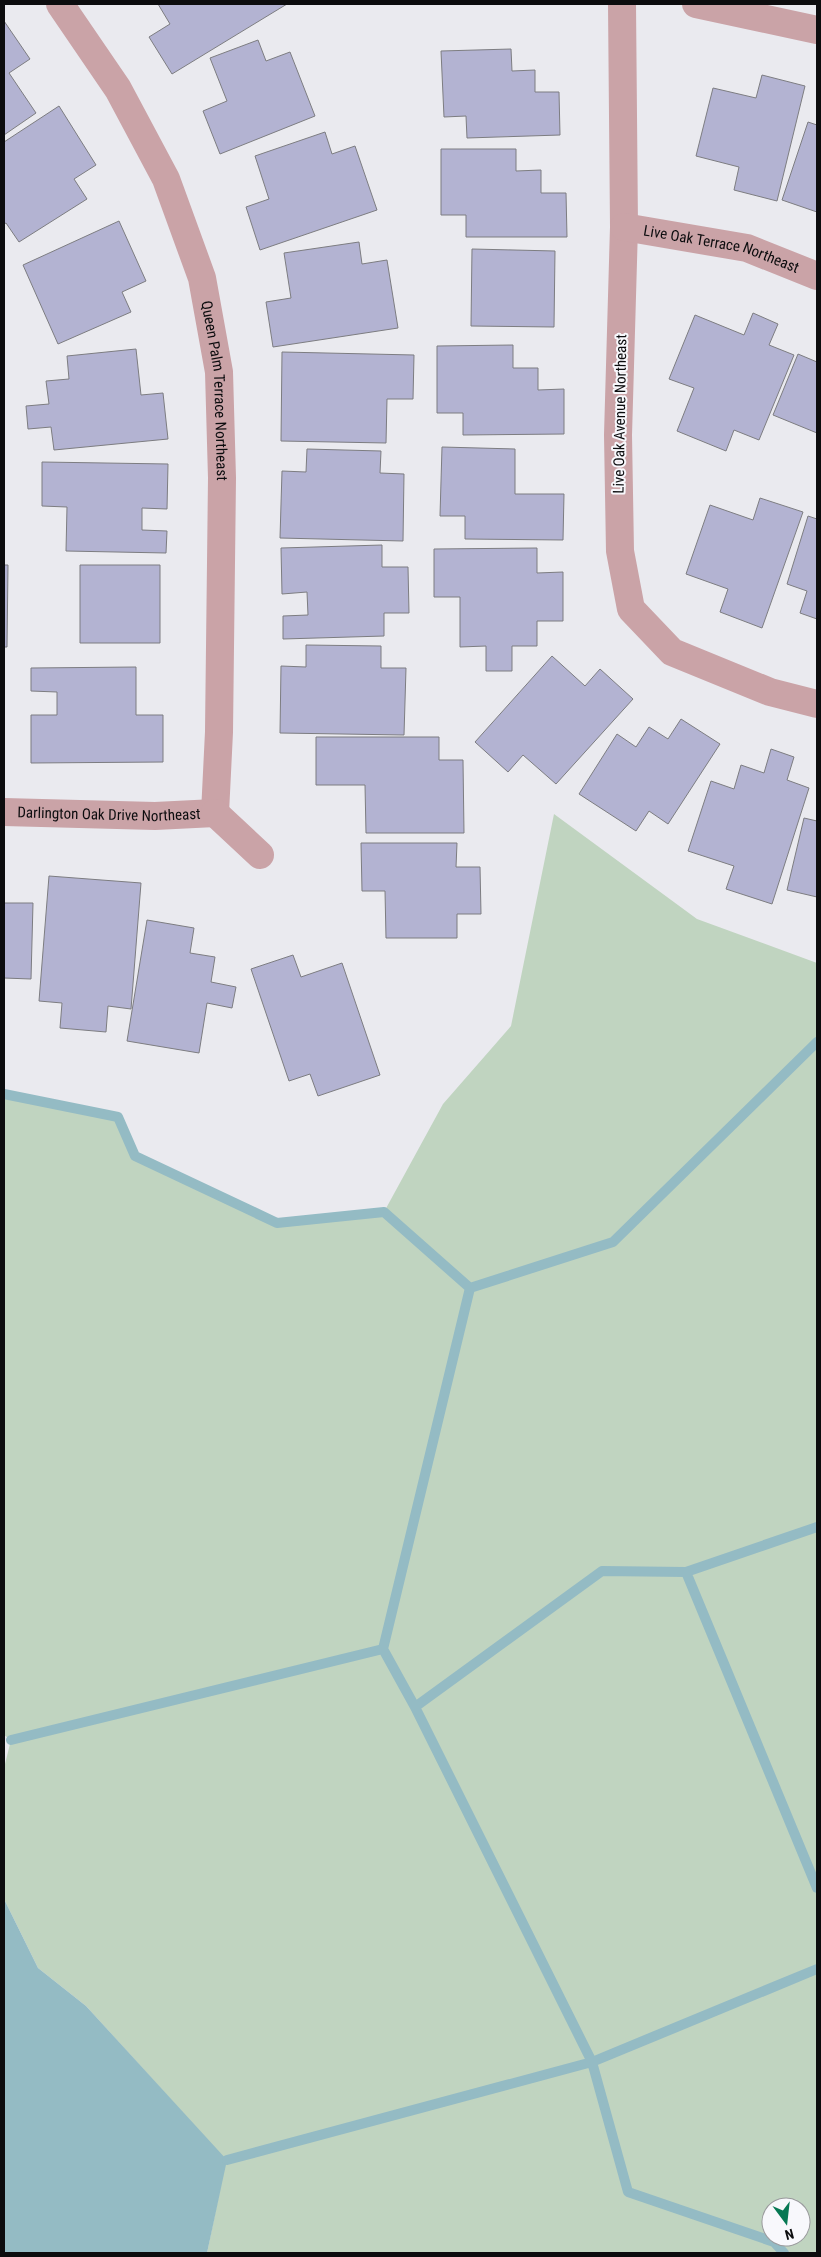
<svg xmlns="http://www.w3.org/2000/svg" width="821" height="2257" viewBox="0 0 821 2257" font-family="'Roboto Condensed',sans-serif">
<rect width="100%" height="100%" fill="#eaeaef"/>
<path fill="#c0d4c0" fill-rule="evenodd" d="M554 814 697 919 817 963V2253H207L226 2160 86 2006 38 1968 4 1899V1768L11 1740 4 1735V1094L118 1117 136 1156 277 1223 384 1212 443 1104 511 1026ZM771 2207H801V2237H771Z"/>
<path fill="#94bbc4" d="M4 1899 38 1968 86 2006 227 2160 207 2253H4Z"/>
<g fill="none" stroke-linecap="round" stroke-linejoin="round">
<path stroke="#94bbc4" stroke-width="10" d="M4 1094 118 1117 135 1156 277 1223 384 1212 470 1288
M686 1572 817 1888
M415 1707 602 1571 686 1572 817 1527
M11 1740 383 1649
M227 2160 592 2062 817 1969
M784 2253 774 2242 628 2192 592 2062 415 1707 383 1649 470 1288 613 1242 817 1042"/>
</g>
<path fill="#b3b3d2" stroke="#7d7d81" d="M158 4H287L172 74 149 37 170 24Z
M4 21 30 59 9 73 36 113 4 135Z
M258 40 266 61 290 52 315 116 220 154 203 111 227 101 210 58Z
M511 49 512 71 535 70V92H559L560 135 467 138 466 116 444 117 441 51Z
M762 75 805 86 777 201 734 190 739 167 696 156 713 88 756 98Z
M59 106 96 165 74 179 87 199 19 242 6 223 4 224V142Z
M808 122 817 125V212L782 200Z
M325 132 332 154 355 146 377 210 260 250 246 207 269 199 255 156Z
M441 149H516V171L541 170V193H566L567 237H466V215H441Z
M119 221 146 281 122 292 131 312 58 344 23 265Z
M359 242 362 264 387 260 398 328 273 347 266 302 291 298 284 253Z
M472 249 555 251 554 327 471 326Z
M753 313 778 324 769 345 794 355 759 440 734 430 726 451 677 431 694 388 669 379 695 315 744 335Z
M513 345V368H538V390L564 389V434L463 435V413H437V346Z
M136 349 141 395 163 393 168 439 54 450 51 427 28 429 26 406 49 404 46 381 69 379 67 356Z
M282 352 414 355 413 399H387L386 443 281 441Z
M798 354 817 362V433L773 415Z
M442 447 515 449V494H564L563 540 465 539V516H440Z
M307 449 381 451 380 473 404 474 403 541 280 538 282 471 306 472Z
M42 462 168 464 167 509 142 508V530L167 531 166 553 66 551 67 507 42 506Z
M760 498 803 512 762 628 720 612 728 589 686 574 710 505 753 520Z
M808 516 817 519V619L800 613 807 591 787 584Z
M382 545V567H408L409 613H384V636L283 639V616L308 615 307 592 282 594 281 548Z
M537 548V573L563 572V621H537V646H512V671H486V646L460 647V597H434V549Z
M4 565H8L7 647H4Z
M80 565H160V643H80Z
M306 645 381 646V668H406L404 735 280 733 281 666 306 667Z
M552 656 585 686 600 669 633 699 556 784 523 755 508 772 475 742Z
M136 667V715H163V762L31 763V715H57V692L31 691V668Z
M681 719 720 744 668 824 649 811 636 831 579 794 617 734 636 747 649 727 668 739Z
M316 737H439V760H463L464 833H366L365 785H316Z
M771 749 794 757 787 780 809 788 772 904 726 889 734 866 688 851 711 781 734 789 741 765 764 773Z
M804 818 817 821V897L787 890Z
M361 843H457L456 867H480L481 914H457V938H386L385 891H362Z
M49 876 141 883 131 1009 108 1006 106 1032 60 1028 62 1003 39 1001Z
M4 903H33L31 979 4 978Z
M147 920 194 928 190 953 215 957 211 982 236 987 232 1008 207 1003 199 1053 127 1041Z
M293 955 301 977 342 963 380 1075 318 1096 310 1074 289 1081 251 969Z"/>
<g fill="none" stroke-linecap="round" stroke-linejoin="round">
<g stroke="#caa3a7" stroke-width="28">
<path id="s1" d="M60 4 118 89 166 179 202 278 219 372 222 478 219 732 215 813"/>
<path d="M622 4 624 227 618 435 620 551 631 609 672 652 770 692 817 704"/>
<path d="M696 4 817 30"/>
<path id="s2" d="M624 227 747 248 817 276"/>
<path id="s3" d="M4 812 155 816 215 813"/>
<path d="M215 813 260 855"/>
</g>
</g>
<g text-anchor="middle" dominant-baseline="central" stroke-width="4" stroke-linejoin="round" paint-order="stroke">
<g font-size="15" fill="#0c0c0e" stroke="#f8f8fc">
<text stroke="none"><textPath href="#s2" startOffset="100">Live Oak Terrace Northeast</textPath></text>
<text stroke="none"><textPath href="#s1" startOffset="424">Queen Palm Terrace Northeast</textPath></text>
<text transform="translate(620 414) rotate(-89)">Live Oak Avenue Northeast</text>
<text stroke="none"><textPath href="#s3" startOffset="105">Darlington Oak Drive Northeast</textPath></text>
</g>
</g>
<rect width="821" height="2257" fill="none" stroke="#0c0c0e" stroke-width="10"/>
<g transform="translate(786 2222) rotate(165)"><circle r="24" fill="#f8f8fc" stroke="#9a9a9d"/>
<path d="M0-4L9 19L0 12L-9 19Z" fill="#067853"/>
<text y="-8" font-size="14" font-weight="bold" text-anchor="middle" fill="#0c0c0e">N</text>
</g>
</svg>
